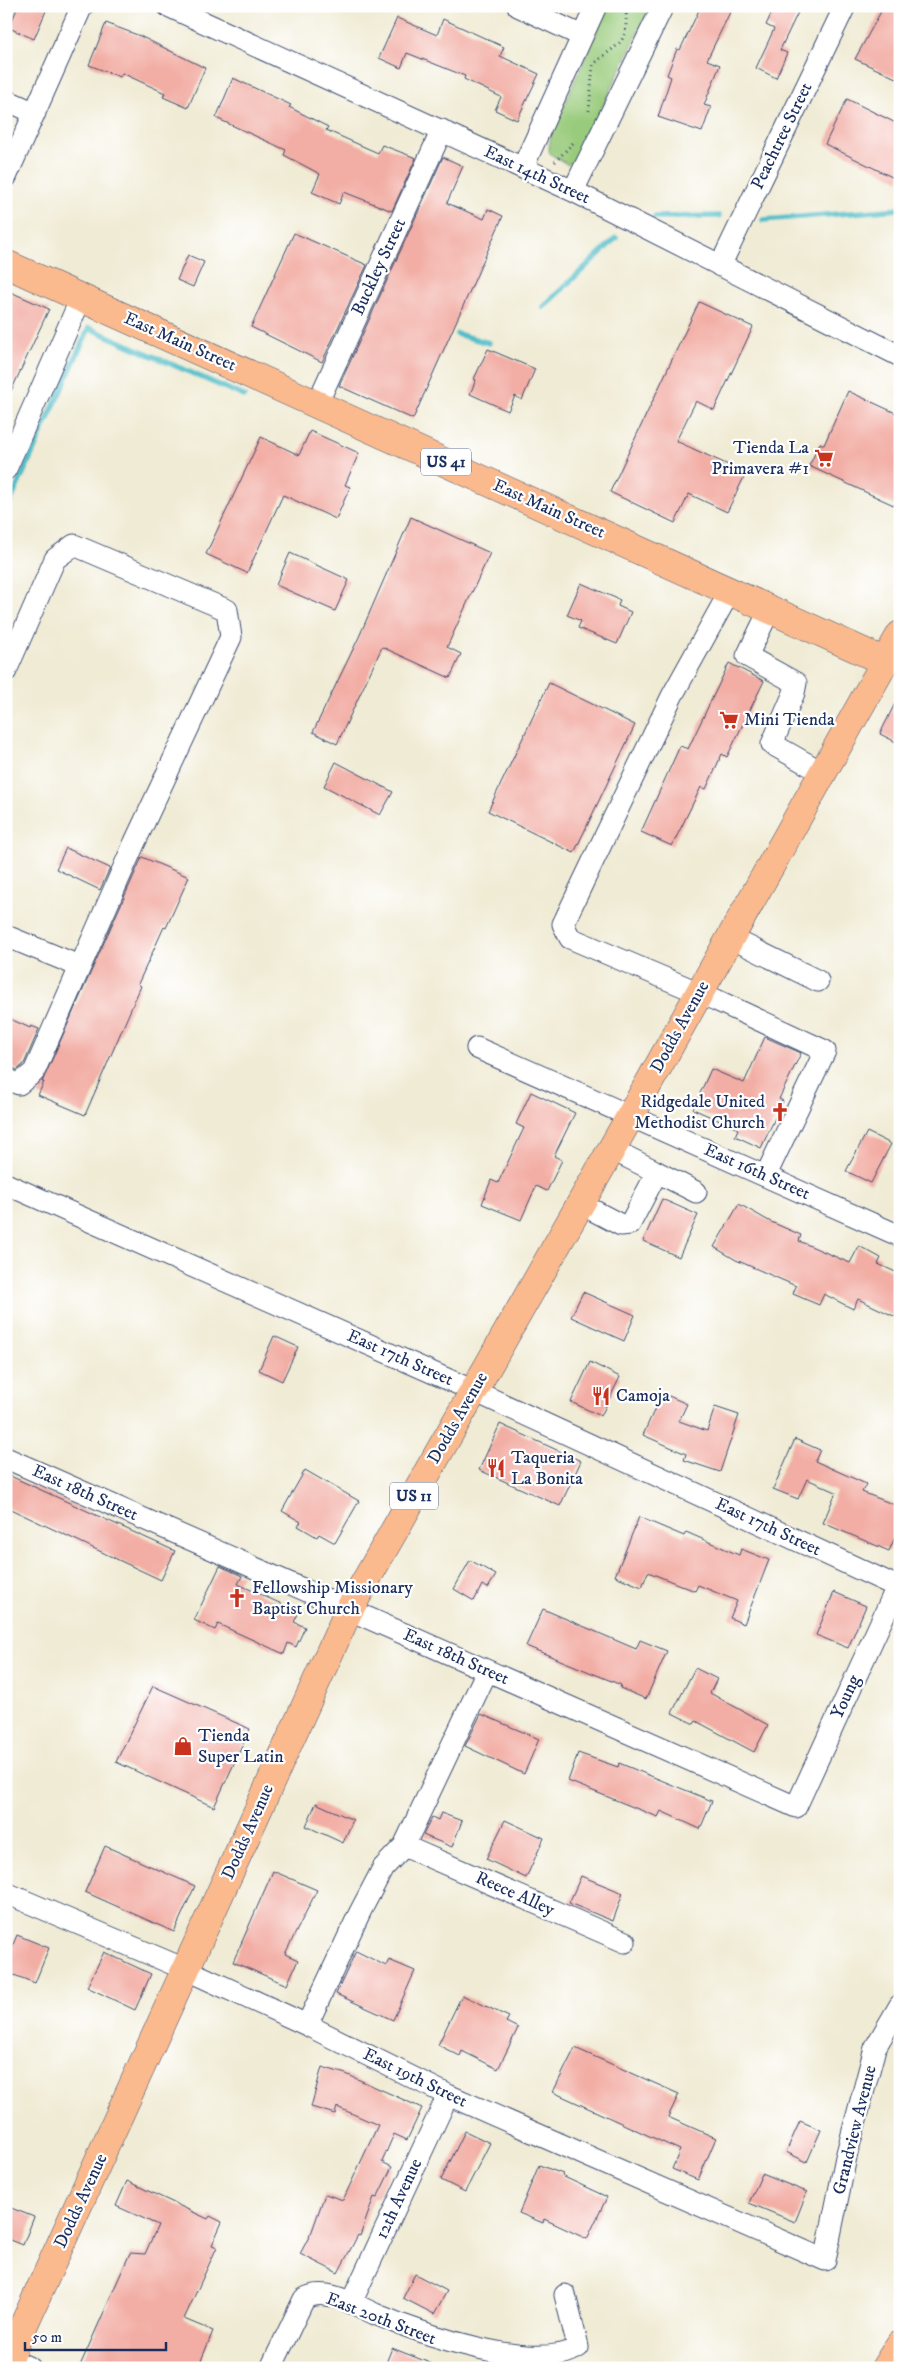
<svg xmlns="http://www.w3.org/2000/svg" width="906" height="2374" viewBox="0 0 906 2374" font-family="'IM FELL DW Pica',serif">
<rect width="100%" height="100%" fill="#fff"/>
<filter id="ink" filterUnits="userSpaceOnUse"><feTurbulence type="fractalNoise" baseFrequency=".02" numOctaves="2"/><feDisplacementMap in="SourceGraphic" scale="10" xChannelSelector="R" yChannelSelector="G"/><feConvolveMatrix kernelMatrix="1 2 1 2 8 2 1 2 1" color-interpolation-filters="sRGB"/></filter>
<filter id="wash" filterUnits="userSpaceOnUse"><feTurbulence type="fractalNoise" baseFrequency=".0096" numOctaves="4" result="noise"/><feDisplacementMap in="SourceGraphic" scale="20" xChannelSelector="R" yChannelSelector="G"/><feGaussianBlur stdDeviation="1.12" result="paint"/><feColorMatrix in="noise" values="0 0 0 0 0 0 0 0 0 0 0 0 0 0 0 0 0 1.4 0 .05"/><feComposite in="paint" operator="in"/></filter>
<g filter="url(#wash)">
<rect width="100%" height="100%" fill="#f0ebd4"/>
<path fill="#99cb7b" stroke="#5a7d6c" d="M608 6H651L580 153 568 165C548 151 546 159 552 132Z"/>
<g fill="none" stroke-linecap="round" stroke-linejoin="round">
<path stroke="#51bec9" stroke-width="5.5" d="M655 217 719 216
M763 220 900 209
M543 307 616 238
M457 334 489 343
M6 511 89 328 244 396"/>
</g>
<g id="blocks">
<path fill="#f2ada4" d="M18 6H48L34 39 9 28Z
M701 6H733L707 60 720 65 704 105 711 107 702 132 658 117 671 77 667 75 677 49 680 50Z
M775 6H801L780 50 787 53 776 78 756 68 774 29 766 25Z
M884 6H900V80L855 59Z
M397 18 437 35 443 19 504 47 500 56 539 74 517 120 495 110 501 97 464 79 465 76 407 53 401 68 379 58Z
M106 23 140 36 205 68 188 108 163 97 165 93 122 73 120 77 89 65Z
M233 78 291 105 289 107 328 127 326 130 378 153 382 145 416 158 392 211 344 192 339 204 312 192 320 174 284 155 286 150 216 118Z
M847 99 900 125V181L825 144Z
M443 157 463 166 447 203 484 219 488 209 503 216 413 419 339 386Z
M294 233 367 265 322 362 251 327Z
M188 255 204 262 193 287 177 280Z
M6 290 49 309 6 402Z
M699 302 753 327 714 410 696 401 676 441 746 473 727 512 689 494 675 523 610 492Z
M488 349 535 369 522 400 515 396 508 411 470 394 476 380 474 379Z
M848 391 900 415V508L809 466 820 443 824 445Z
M310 431 359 453 345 485 350 487 336 519 283 495 247 573 206 554 261 437 299 455Z
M411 517 490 553 447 647 461 654 450 678 382 647 337 744 313 732 359 637Z
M290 553 349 580 335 611 276 585Z
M581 583 620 600 618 606 631 612 617 644 578 628 581 621 567 615Z
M729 663 764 681 727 757 722 754 706 789 701 787 672 846 641 832 680 746 688 749Z
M549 683 635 725 574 853 488 811Z
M900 693V744L880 734Z
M336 762 393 792 380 815 324 786Z
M66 848 110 868 100 890 56 869Z
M142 857 189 877 166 928 164 927 138 984 141 986 85 1115 38 1095 44 1082H42Z
M6 1017 30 1028 31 1026 39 1029 24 1064 17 1070 6 1064Z
M765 1037 801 1053 779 1099 783 1101 761 1148 735 1136 738 1129 693 1109 711 1069 744 1083Z
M531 1092 575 1113 554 1156 562 1160 547 1191 536 1186 521 1220 482 1204 491 1180 498 1183 524 1128 516 1124Z
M867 1132 891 1144 871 1183 846 1171Z
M662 1199 698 1215 679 1257 643 1241Z
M739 1204 769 1221 801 1235 799 1241 850 1263 859 1246 881 1258 878 1264 900 1274V1319L858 1299 853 1309 824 1294 819 1305 793 1294 796 1286 736 1260 714 1247Z
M583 1292 635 1315 624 1341 571 1317Z
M274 1336 298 1347 282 1381 259 1370Z
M590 1362 620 1377 601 1416 571 1402Z
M662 1393 687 1404 679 1421 707 1431 715 1407 739 1415 720 1472 684 1460 686 1454 643 1435Z
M500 1424 581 1461 560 1506 479 1470Z
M795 1439 820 1450 815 1461 866 1484 862 1492 900 1507V1526L889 1551 823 1523 836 1492 807 1479 798 1499 773 1489Z
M305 1470 359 1501 335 1543 319 1534 317 1537 298 1526 301 1522 282 1511Z
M6 1474 175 1551 161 1580 6 1507Z
M639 1517 684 1536 686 1532 739 1555 741 1549 769 1560 744 1624 730 1618 737 1601 698 1585 695 1591 648 1572 642 1587 615 1576Z
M470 1560 496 1575 488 1588 482 1585 474 1601 454 1589Z
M220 1566 242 1576 238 1584 299 1612 294 1622 305 1627 296 1647 288 1643 284 1654 218 1624 215 1630 194 1620Z
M834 1592 866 1606 848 1648 816 1635Z
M543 1609 636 1649 640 1640 667 1651 646 1699 620 1688 621 1685 526 1646Z
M695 1668 717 1679 710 1693 768 1725 754 1752 696 1721 694 1724 672 1713Z
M153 1686 250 1729 214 1807 116 1762Z
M481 1714 539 1739 524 1774 465 1746Z
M578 1753 618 1767 619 1763 712 1801 700 1829 661 1811 658 1817 568 1781Z
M316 1803 353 1820 343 1843 306 1826Z
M441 1813 462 1821 452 1847 423 1835 432 1817 438 1820Z
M505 1820 544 1838 526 1878 486 1859Z
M105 1846 195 1886 174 1932 85 1892Z
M273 1871 317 1890 285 1954 298 1960 287 1985 233 1962Z
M581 1876 623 1893 613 1921 569 1903Z
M17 1935 49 1948 35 1983 6 1972V1961Z
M356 1951 386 1966 389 1960 415 1971 393 2020 336 1994Z
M104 1952 151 1974 135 2010 87 1987Z
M462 1995 509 2017 506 2022 518 2028 498 2069 462 2051 460 2056 438 2045Z
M575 2048 679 2094 668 2117 716 2138 698 2180 672 2169 680 2150 553 2092Z
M322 2067 346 2074 422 2108 407 2140 394 2134 382 2162 392 2167 377 2198 374 2197 360 2236 358 2235 338 2273 300 2254 312 2231 325 2194 343 2200 378 2125 337 2107 335 2114 311 2107Z
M800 2121 821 2130 807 2162 786 2152Z
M465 2131 490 2143 465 2192 441 2180Z
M539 2165 563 2174 562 2176 607 2197 587 2239 544 2219 543 2223 519 2213Z
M762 2174 807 2192 795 2222 749 2203Z
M127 2181 208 2219 210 2216 222 2222 212 2245 217 2247 184 2319 213 2331 198 2368H79L130 2253 145 2254 158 2225 116 2206Z
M6 2206 34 2217 23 2245 6 2238Z
M415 2274 447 2291 434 2314 403 2298Z
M392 2348 440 2367V2368H384Z"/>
</g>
</g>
<g filter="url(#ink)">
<use href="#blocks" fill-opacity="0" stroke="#3b4b70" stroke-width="1"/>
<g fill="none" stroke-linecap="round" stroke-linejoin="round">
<g stroke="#3b4b70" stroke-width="23">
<path id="minor" d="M168 6 573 191 900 356
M518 6 582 36
M6 100 35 113
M523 167 596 6
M6 177 82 6
M573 191 663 6
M720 266 845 6
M317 404 442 130
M6 469 81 298
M730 591 672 696 563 924 570 938 716 1000 825 1051 766 1175
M770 609 747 656 796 683 794 693 772 744 823 773
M6 671 55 559 74 545 227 610 231 637 134 844 34 1072 19 1084 6 1079
M6 936 79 966
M729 937 818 981
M477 1048 900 1236
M653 1170 696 1192
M6 1184 474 1391 900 1588
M581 1204 621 1225 630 1224 653 1180V1170L611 1149
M6 1458 796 1807 897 1587
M404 1846 625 1942
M6 1893 187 1970 307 2025 448 2095 825 2260 846 2157 875 2048 900 2005
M307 2025 360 1912 383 1868 404 1846 487 1671
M351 2303 448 2095
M6 2357 30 2368
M271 2368 304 2299C325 2286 355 2305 375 2314 422 2334 537 2374 578 2347L565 2295"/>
</g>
<g stroke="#3b4b70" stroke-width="29">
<path id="major" d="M6 264 886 662
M6 2364 349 1610 631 1115 900 635"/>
</g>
<g stroke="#3b4b70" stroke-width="29">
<path id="highway" d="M885 2368 900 2344"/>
</g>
<path stroke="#3b4b70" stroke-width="3" stroke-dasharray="1 4" stroke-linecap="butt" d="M589 111 593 65C619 40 628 49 626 6
M555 162 573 143"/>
<use href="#minor" stroke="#fff" stroke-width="21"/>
<use href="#major" stroke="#fbba8d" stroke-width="28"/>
<use href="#highway" stroke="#fbba8d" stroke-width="28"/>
</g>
</g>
<defs>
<g id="supermarket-bare" transform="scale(1.5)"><path d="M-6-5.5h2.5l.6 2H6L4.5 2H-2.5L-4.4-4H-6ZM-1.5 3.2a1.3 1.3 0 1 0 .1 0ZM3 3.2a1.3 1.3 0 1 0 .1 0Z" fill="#c8321e" stroke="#fff" stroke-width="2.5" paint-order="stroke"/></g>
<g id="church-bare" transform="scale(1.5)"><path d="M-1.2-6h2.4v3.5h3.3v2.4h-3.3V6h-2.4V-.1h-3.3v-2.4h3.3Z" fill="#c8321e" stroke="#fff" stroke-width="2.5" paint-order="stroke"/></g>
<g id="restaurant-bare" transform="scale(1.5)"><path d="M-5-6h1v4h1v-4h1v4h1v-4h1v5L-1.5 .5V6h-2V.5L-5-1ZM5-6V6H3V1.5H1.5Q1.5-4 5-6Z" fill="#c8321e" stroke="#fff" stroke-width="2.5" paint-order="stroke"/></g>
<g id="shop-bare" transform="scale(1.5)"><path d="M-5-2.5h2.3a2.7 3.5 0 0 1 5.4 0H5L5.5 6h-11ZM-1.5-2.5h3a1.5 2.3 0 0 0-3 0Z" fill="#c8321e" stroke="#fff" stroke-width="2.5" paint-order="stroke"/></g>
</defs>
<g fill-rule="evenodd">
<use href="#supermarket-bare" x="824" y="458"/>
<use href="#supermarket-bare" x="729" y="720"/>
<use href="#church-bare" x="780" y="1112"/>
<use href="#restaurant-bare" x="601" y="1396"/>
<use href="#restaurant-bare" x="496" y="1468"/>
<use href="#church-bare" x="237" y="1598"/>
<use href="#shop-bare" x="183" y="1746"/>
</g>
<g text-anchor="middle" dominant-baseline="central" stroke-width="4.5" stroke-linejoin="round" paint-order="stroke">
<g fill="#fff" stroke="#5f6d8e" stroke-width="1">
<rect x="421" y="448.5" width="50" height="27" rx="4"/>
<rect x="390" y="1482.5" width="48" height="27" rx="4"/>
</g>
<g font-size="16" font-weight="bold" fill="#1b2f5e">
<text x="446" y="462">US 41</text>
<text x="414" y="1496">US 11</text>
</g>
<g font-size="18" fill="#1b2f5e" stroke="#fff">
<text transform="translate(782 136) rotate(-64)">Peachtree Street</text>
<text transform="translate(537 175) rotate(25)">East 14th Street</text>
<text transform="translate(379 267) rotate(-65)">Buckley Street</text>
<text transform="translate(180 342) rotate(24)">East Main Street</text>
<text transform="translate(549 509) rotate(24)">East Main Street</text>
<text transform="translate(680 1027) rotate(-61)">Dodds Avenue</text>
<text transform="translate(757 1172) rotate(24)">East 16th Street</text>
<text transform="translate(400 1358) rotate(24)">East 17th Street</text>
<text transform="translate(458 1418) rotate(-60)">Dodds Avenue</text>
<text transform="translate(85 1493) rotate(24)">East 18th Street</text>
<text transform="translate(768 1527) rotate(25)">East 17th Street</text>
<text transform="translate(456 1657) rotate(24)">East 18th Street</text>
<text transform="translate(846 1697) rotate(-65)">Young</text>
<text transform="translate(248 1832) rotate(-66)">Dodds Avenue</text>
<text transform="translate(515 1894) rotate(24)">Reece Alley</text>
<text transform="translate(415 2078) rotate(26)">East 19th Street</text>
<text transform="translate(855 2130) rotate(-76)">Grandview Avenue</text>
<text transform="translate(399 2199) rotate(-65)">12th Avenue</text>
<text transform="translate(81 2201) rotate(-65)">Dodds Avenue</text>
<text transform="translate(381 2319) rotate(21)">East 20th Street</text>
</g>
<g font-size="18" fill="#1b2f5e" stroke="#fff" text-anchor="start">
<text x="809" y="448" text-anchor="end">Tienda La<tspan x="809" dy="21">Primavera #1</tspan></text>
<text x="744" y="720">Mini Tienda</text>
<text x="765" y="1102" text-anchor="end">Ridgedale United<tspan x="765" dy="21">Methodist Church</tspan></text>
<text x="616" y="1396">Camoja</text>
<text x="511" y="1458">Taqueria<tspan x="511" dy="21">La Bonita</tspan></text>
<text x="252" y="1588">Fellowship Missionary<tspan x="252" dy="21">Baptist Church</tspan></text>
<text x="198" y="1736">Tienda<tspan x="198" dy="21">Super Latin</tspan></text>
</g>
</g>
<rect width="906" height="2374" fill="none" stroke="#fff" stroke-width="25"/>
<path d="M25 2342v8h141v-8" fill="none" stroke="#1b2f5e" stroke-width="2.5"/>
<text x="32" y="2342" font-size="15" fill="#1b2f5e" stroke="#ffffff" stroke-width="4" paint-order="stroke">50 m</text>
</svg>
